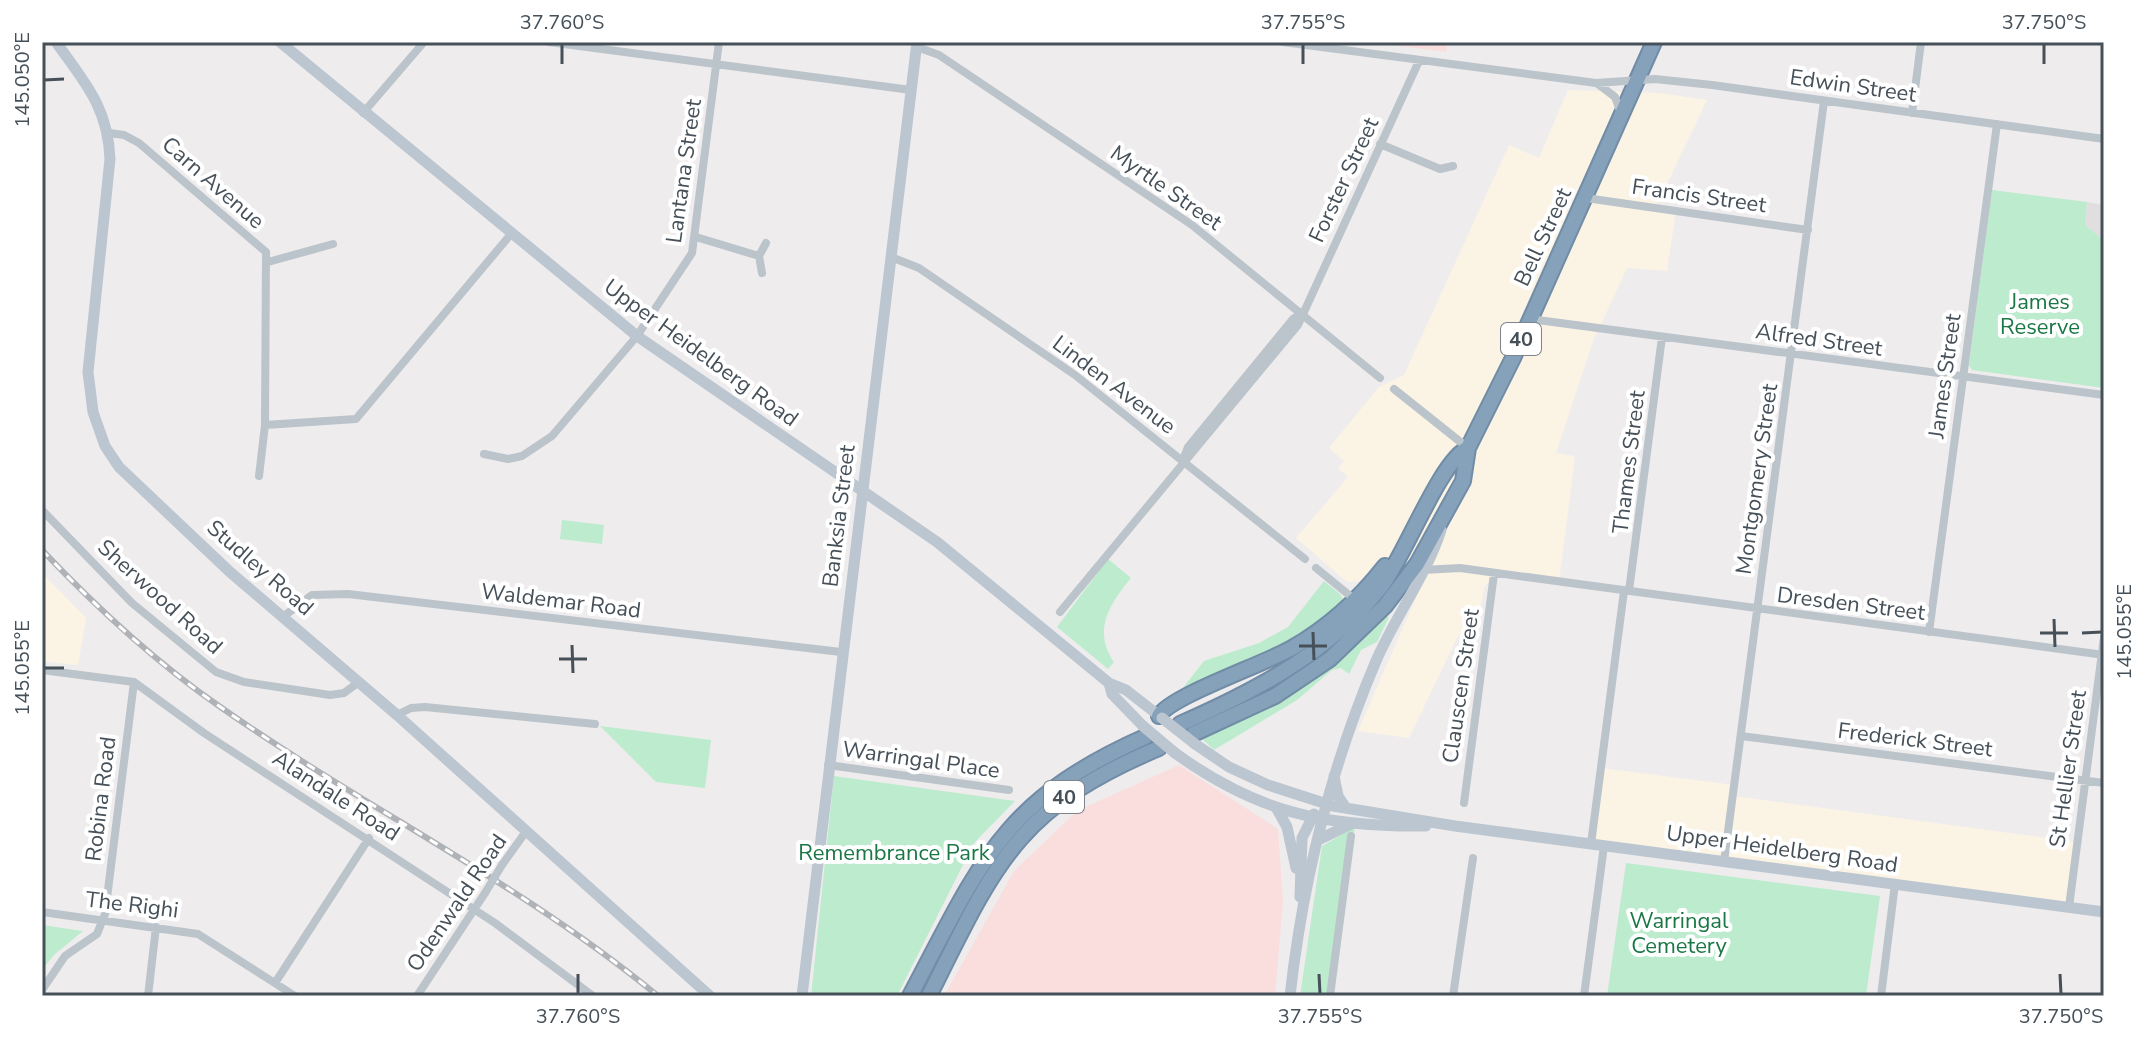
<svg xmlns="http://www.w3.org/2000/svg" width="2146" height="1038" viewBox="0 0 2146 1038" font-family="'Nunito Sans',sans-serif">
<rect width="100%" height="100%" fill="#efeced"/>
<path fill="#fbf4e5" d="M1568 90 1659 93 1707 100 1656 207 1676 211 1667 271 1627 268 1593 341 1556 453 1575 456 1559 582 1494 574 1485 586 1474 638 1458 636 1409 738 1358 731 1425 577 1347 582 1296 538 1348 477 1338 468 1344 461 1329 448 1379 387 1404 375 1509 145 1539 158Z
M42 573 86 618 78 665 42 661Z
M1601 768 1734 785 1733 796 2077 842 2069 907 1591 844Z"/>
<path fill="#e0dede" d="M2087 202 2104 205V240L2085 225Z"/>
<path fill="#f9dedd" d="M1371 42H1448L1446 52Z
M1179 765 1278 829 1283 901 1275 996H944L1014 871 1077 811Z"/>
<path fill="#bceccd" d="M1992 190 2087 202 2085 225 2104 240V388L1972 370 1969 365Z
M562 520 604 525 602 544 560 539Z
M1108 559 1131 578C1110 604 1092 630 1114 662L1108 669 1057 627Z
M1324 581 1341 595 1344 603 1300 640 1178 694 1204 661 1259 643 1288 627Z
M1385 616 1389 617 1377 642 1361 650 1349 674 1341 668 1332 670 1297 700 1214 750 1201 738 1274 705 1311 682Z
M600 726 711 740 705 788 656 782Z
M834 776 1015 801 974 843 897 996H811Z
M1355 827 1328 996H1300L1322 846Z
M1626 863 1880 896 1866 996H1607Z
M42 925 83 931 54 955 42 970Z"/>
<g fill="none" stroke-linecap="round" stroke-linejoin="round">
<g stroke="#718ca6" stroke-width="18">
<path id="highway" d="M1159 716C1170 696 1265 664 1292 648 1327 628 1360 598 1385 566
M1180 724C1255 691 1329 653 1381 587 1405 556 1440 461 1468 448
M1193 734 1275 696 1330 659 1385 606 1417 564 1463 481 1468 448 1513 358 1654 42
M910 996C980 864 1001 801 1145 737
M929 996C995 864 1016 808 1159 748"/>
</g>
<path stroke="#bbc4cb" stroke-width="8" d="M549 42 911 90
M1283 42 1596 83 1655 79 1712 85 2104 139
M917 47 939 55 1192 225 1380 378
M1598 84 1615 97 1621 113
M363 113 424 42
M1912 113 1921 42
M109 133 124 135 139 143 266 252 265 425 356 419 511 234
M1380 144 1440 169 1453 166
M1586 198 1808 230
M696 237 759 256 762 273
M759 256 766 243
M891 257 919 268 1075 375 1305 559
M268 262 333 244
M1530 319 2104 395
M1394 389 1468 448
M484 454 508 459 522 456 552 436 637 336 692 253 719 42
M1183 460 1188 447 1293 319 1301 314
M259 476 265 425
M42 510 132 603 216 672 244 682 330 695 344 693 359 682
M1316 568 1354 599
M1423 570 1460 568 2104 655
M1629 591 1662 337
M1060 612 1298 325 1419 61
M284 616 312 595 348 594 841 652
M1929 632 1997 124
M42 670 134 682 204 733 495 923 593 996
M397 715 411 708 425 707 595 724
M1741 736 2104 783
M828 765 1009 790
M1464 803 1494 574
M1591 844 1624 591
M1724 862 1824 101
M502 865 527 830
M2069 907 2104 637
M42 912 198 934 295 996
M275 983 369 838
M42 990 65 956 97 934 105 914 134 682
M148 996 156 927
M417 996 485 893
M1330 996 1351 836
M1453 996 1473 858
M1584 996 1604 846
M1881 996 1895 884"/>
<path stroke="#bbc6d0" stroke-width="11" d="M56 42C85 83 108 107 110 159L88 372 93 412 105 446 119 467 230 572 397 715 710 996
M280 42 637 336 937 542 1109 683 1126 690 1162 718
M1109 683 1112 694 1143 726
M1195 744 1229 767 1268 785 1333 806 1455 826 2104 912
M1175 753C1258 813 1325 827 1426 826
M1334 776 1338 796 1346 808
M1277 809 1287 827 1296 868
M1318 840 1353 823
M1300 897 1302 838 1314 814
M802 996 917 42
M1290 996C1303 880 1330 769 1376 661 1395 617 1427 574 1441 530"/>
<use href="#highway" stroke="#86a1ba" stroke-width="14"/>
<g stroke="#afb2b7" stroke-width="6">
<path id="rail" d="M42 550C96 607 154 661 219 706 363 807 522 884 658 996"/>
</g>
<use href="#rail" stroke="#fff" stroke-width="3" stroke-dasharray="9" stroke-linecap="butt"/>
<path stroke="#bbc4cb" stroke-width="8" d="M485 893 502 865"/>
<path stroke="#bbc6d0" stroke-width="11" d="M1162 718 1195 744
M1143 726 1175 753"/>
</g>
<path fill="none" stroke="#465059" stroke-width="3" d="M562 44V64M1303 44V64M2044 44V64M44 80 64 79M2054 619 2055 647M1313 632 1314 660M2040 633H2068M2082 633 2102 632M572 645 573 673M1299 646H1327M559 659H587M44 668H64M578 974V994M1319 974 1320 994M2060 974 2061 994"/>
<g text-anchor="middle" dominant-baseline="central" stroke-width="8" stroke-linejoin="round" paint-order="stroke">
<g fill="#fff" stroke="#7e848b" stroke-width="2">
<rect x="1501" y="323" width="40" height="32" rx="6"/>
<rect x="1044" y="781" width="40" height="32" rx="6"/>
</g>
<g font-size="20" font-weight="bold" fill="#465059">
<text x="1521" y="339">40</text>
<text x="1064" y="797">40</text>
</g>
<g font-size="22" fill="#465059" stroke="#fff">
<text transform="translate(1853 86) rotate(8)">Edwin Street</text>
<text transform="translate(684 171) rotate(-82)">Lantana Street</text>
<text transform="translate(1344 180) rotate(-65)">Forster Street</text>
<text transform="translate(213 183) rotate(41)">Carn Avenue</text>
<text transform="translate(1166 188) rotate(35)">Myrtle Street</text>
<text transform="translate(1699 196) rotate(8)">Francis Street</text>
<text transform="translate(1543 237) rotate(-65)">Bell Street</text>
<text transform="translate(1819 340) rotate(8)">Alfred Street</text>
<text transform="translate(701 353) rotate(36)">Upper Heidelberg Road</text>
<text transform="translate(1945 376) rotate(-82)">James Street</text>
<text transform="translate(1114 385) rotate(37)">Linden Avenue</text>
<text transform="translate(1629 462) rotate(-83)">Thames Street</text>
<text transform="translate(1757 479) rotate(-82)">Montgomery Street</text>
<text transform="translate(839 516) rotate(-83)">Banksia Street</text>
<text transform="translate(260 568) rotate(41)">Studley Road</text>
<text transform="translate(160 597) rotate(42)">Sherwood Road</text>
<text transform="translate(561 601) rotate(7)">Waldemar Road</text>
<text transform="translate(1851 604) rotate(7)">Dresden Street</text>
<text transform="translate(1461 686) rotate(-82)">Clauscen Street</text>
<text transform="translate(1915 740) rotate(7)">Frederick Street</text>
<text transform="translate(921 760) rotate(8)">Warringal Place</text>
<text transform="translate(2068 769) rotate(-82)">St Hellier Street</text>
<text transform="translate(336 796) rotate(33)">Alandale Road</text>
<text transform="translate(101 799) rotate(-83)">Robina Road</text>
<text transform="translate(1782 849) rotate(8)">Upper Heidelberg Road</text>
<text transform="translate(457 903) rotate(-56)">Odenwald Road</text>
<text transform="translate(132 905) rotate(7)">The Righi</text>
</g>
<g font-size="22" fill="#1a7745" stroke="#fff">
<text x="2040" y="302">James<tspan x="2040" dy="25">Reserve</tspan></text>
<text x="894" y="853">Remembrance Park</text>
<text x="1679" y="921">Warringal<tspan x="1679" dy="25">Cemetery</tspan></text>
</g>
</g>
<rect width="2146" height="1038" fill="none" stroke="#ffffff" stroke-width="88"/>
<rect x="44" y="44" width="2058" height="950" fill="none" stroke="#465059" stroke-width="3"/>
<g font-size="20" text-anchor="middle" fill="#465059">
<text x="562" y="29">37.760°S</text>
<text x="1303" y="29">37.755°S</text>
<text x="2044" y="29">37.750°S</text>
<text transform="translate(22 80) rotate(-90)" y="7">145.050°E</text>
<text transform="translate(2124 632) rotate(-90)" y="7">145.055°E</text>
<text transform="translate(22 668) rotate(-90)" y="7">145.055°E</text>
<text x="578" y="1023">37.760°S</text>
<text x="1320" y="1023">37.755°S</text>
<text x="2061" y="1023">37.750°S</text>
</g>
</svg>
